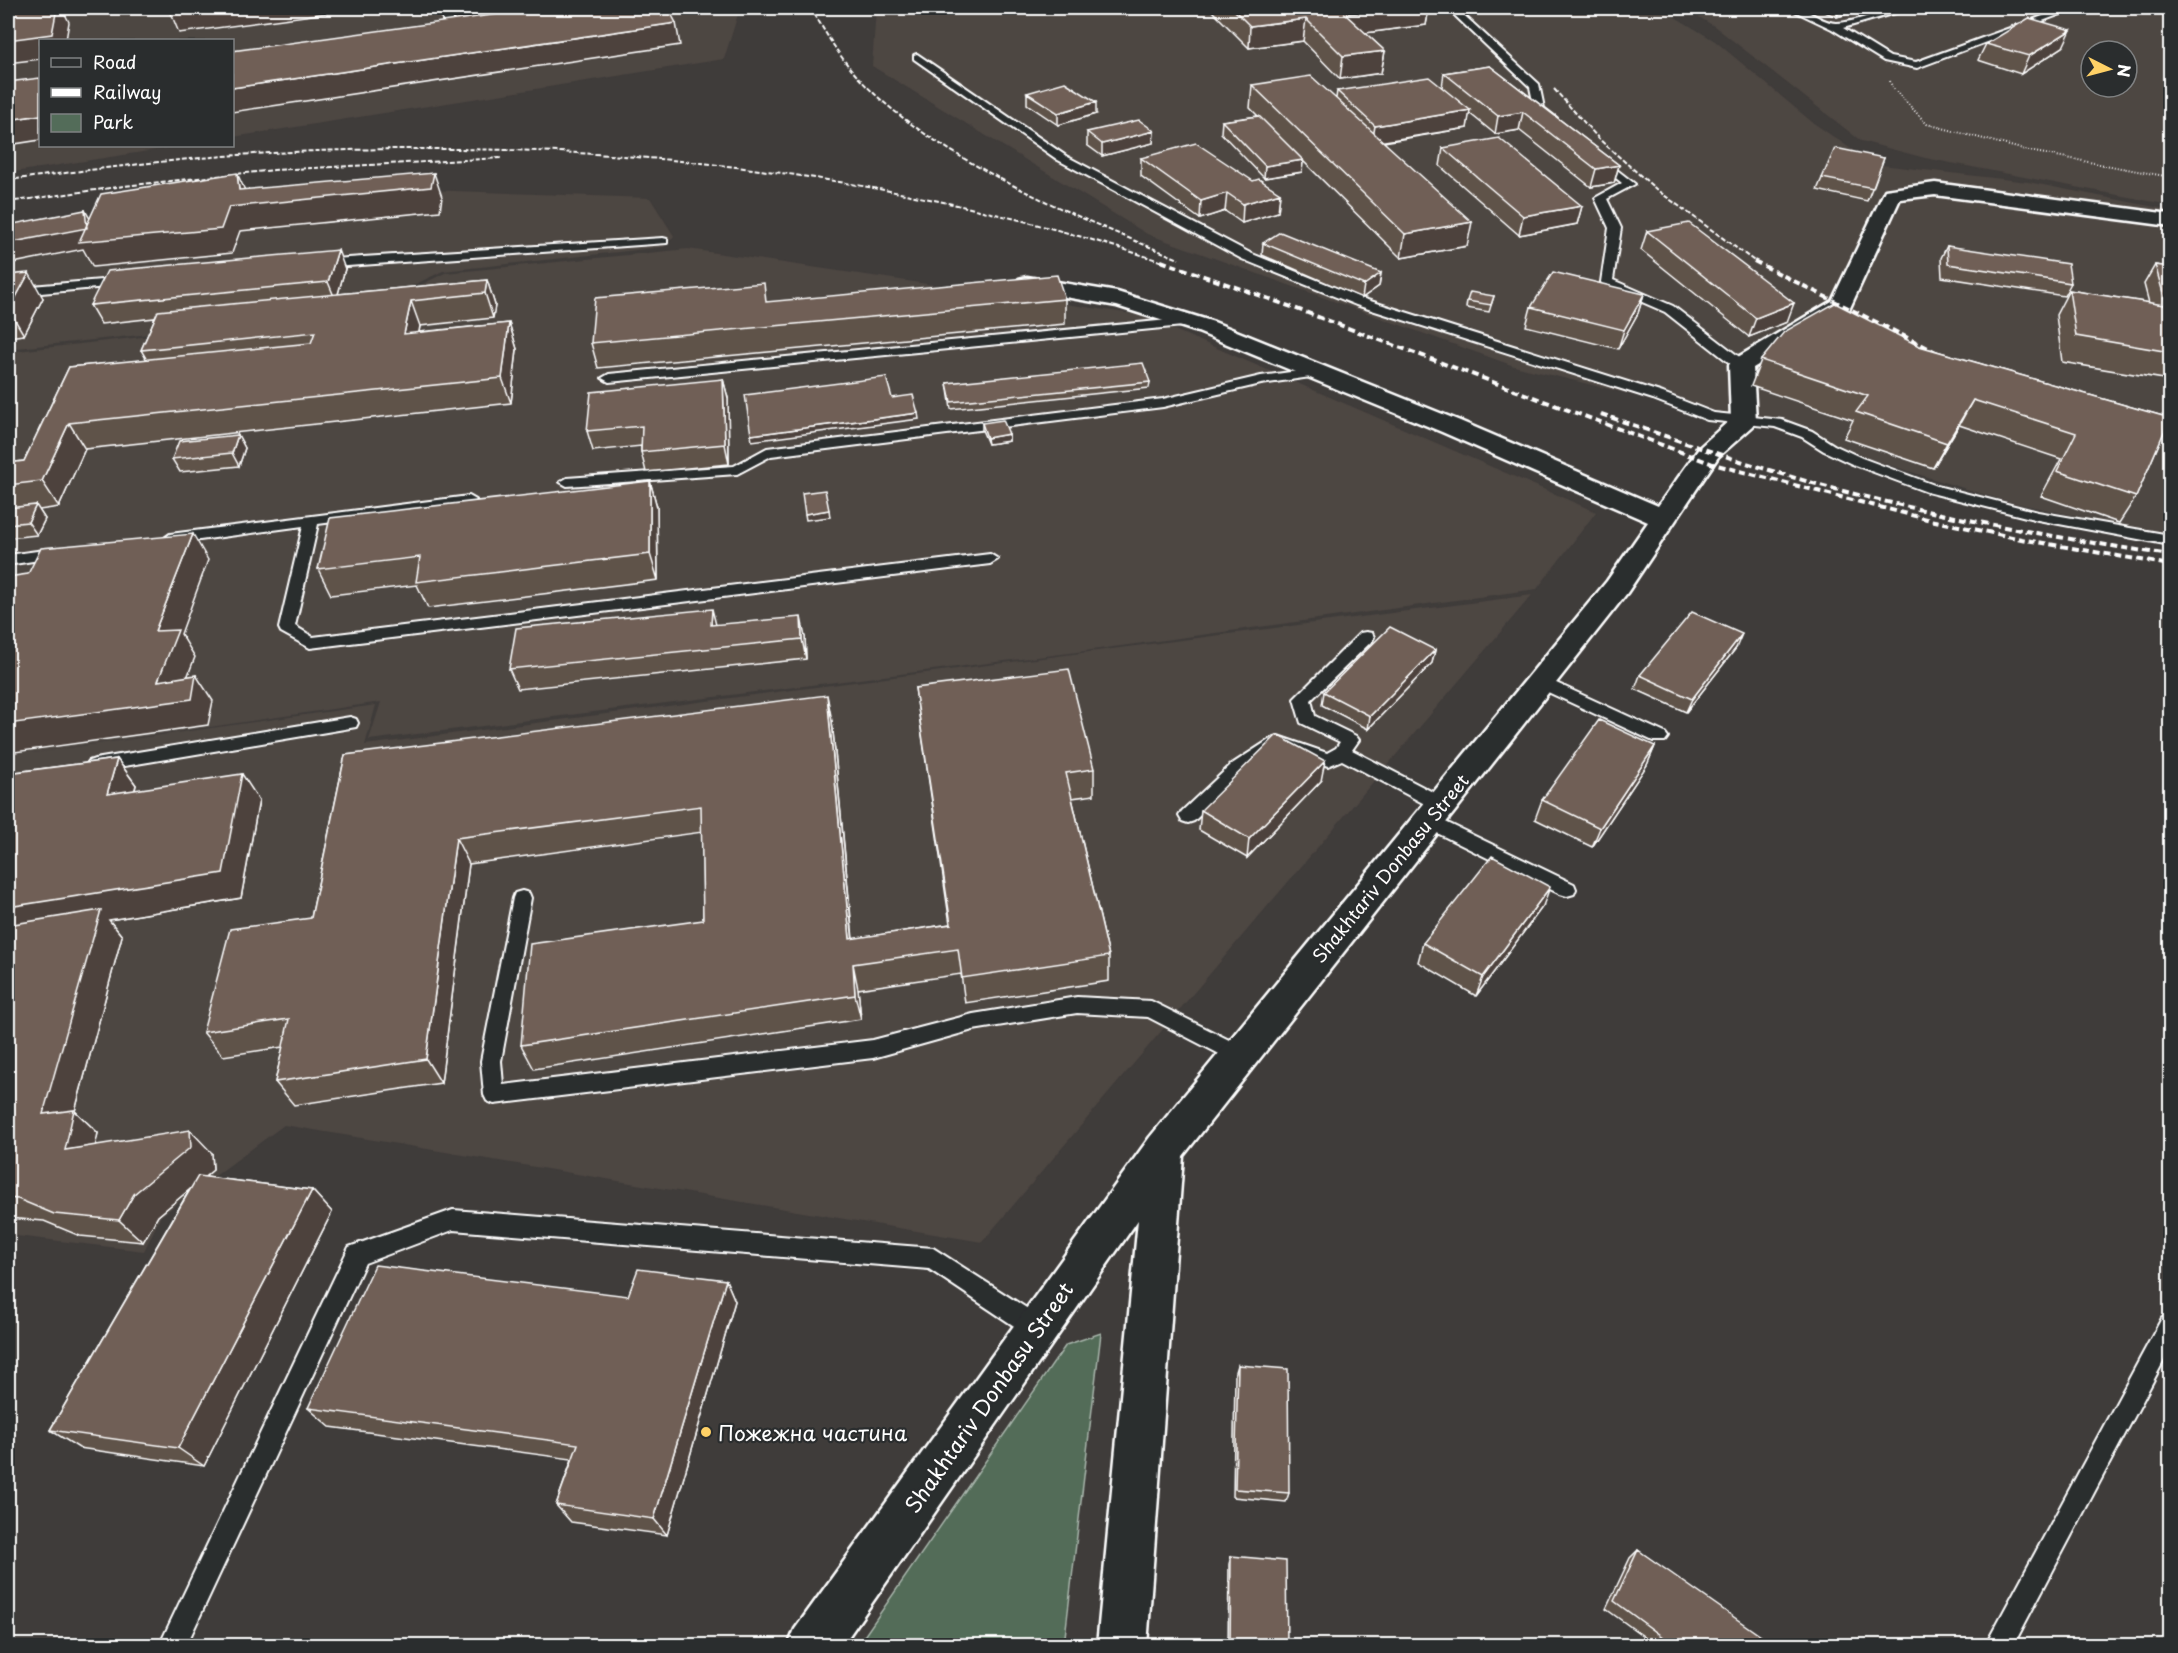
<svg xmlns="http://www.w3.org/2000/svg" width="2178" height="1653" viewBox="0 0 2178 1653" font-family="'Playpen Sans',sans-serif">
<rect width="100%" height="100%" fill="#3f3c3a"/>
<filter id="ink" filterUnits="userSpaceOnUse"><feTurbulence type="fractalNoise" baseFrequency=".0167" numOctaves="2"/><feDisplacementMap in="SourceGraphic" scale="12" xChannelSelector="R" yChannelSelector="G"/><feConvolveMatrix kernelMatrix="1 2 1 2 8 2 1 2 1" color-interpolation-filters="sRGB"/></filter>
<g filter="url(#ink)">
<path fill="#4d4642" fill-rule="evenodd" d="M8 8H740L724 59 233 137 232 40H40V146H181L8 173Z
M876 8H1660L1715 41 1812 122 1873 164 2028 182 2170 210V536L2005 501 1765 427 1514 366 1147 234 872 66Z
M1684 8H2170V205L1925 158 1861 141 1714 26ZM2091 51H2127V87H2091Z
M288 185 650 198 674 236 664 247 443 271 357 312 8 349V229Z
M688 249 1140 315 1596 512 1537 589 1070 653 369 740 381 702 32 753 376 705 365 745 1532 595 982 1242 284 1125 161 1216 144 1251 8 1235V352L365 312 445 273Z"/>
<path fill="#536c59" stroke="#a9b6ac" stroke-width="1.5" d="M1101 1333 1064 1645H858L1066 1345Z"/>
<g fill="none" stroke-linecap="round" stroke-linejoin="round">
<g stroke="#fff" stroke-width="4">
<path id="lane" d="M441 8H451L454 27 437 37H431V33L444 26Z
M1447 8H1456L1539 84 1544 108 1557 118V122H1549L1535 111 1530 87Z
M1788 8C1807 6 1822 24 1837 23 1861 22 1882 8 1907 8L1906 10 1843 28 1890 57 1916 62 2065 8H2077L1917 68 1884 61 1832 29Z
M917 54 1066 156 1250 253 1364 299 1663 393 1714 413 1782 420 1812 431 1834 445 1862 458 1937 486 2038 512 2170 535V545L2038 520 1927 492 1852 464 1824 451 1802 437 1775 427 1707 420 1653 399 1356 305 1242 259 1058 160 914 59V55Z
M1599 156 1635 184 1607 199 1621 228 1613 280 1673 306 1746 362 1748 365 1746 368H1736L1665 312 1603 285 1601 282 1609 228 1595 198 1622 183 1595 161 1594 159Z
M663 238 667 239V243L320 268 314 264 320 260 363 257Z
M125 278 131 282 129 285 8 296V288Z
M1189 318 1193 319 1195 322 1193 325 609 382 602 378 609 374Z
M1320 368 1327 372 1325 375 1261 384 1163 407 771 456 737 474 567 486 560 482 567 478 734 466 767 448 1163 399 1261 376Z
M469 496 476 500 474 503 318 524 295 626 313 637 990 554 998 559 990 564 310 648 281 632 279 628 303 526 170 544 163 539 170 534Z
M59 548 64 550 67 553 64 556 8 565V555Z
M1366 632 1372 633 1374 637 1372 641 1311 700 1315 716 1356 736 1359 740 1352 750 1448 800 1451 805 1448 810 1442 812 1436 810 1342 760 1328 766 1280 749 1244 772 1194 821 1188 823 1182 821 1179 816 1182 811 1232 764 1272 738 1278 736 1327 753 1336 748 1340 742 1301 723 1294 699 1360 633Z
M1541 676 1665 733 1668 737 1665 741H1653L1535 686 1533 682 1535 678Z
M350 717 356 719 358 723 356 727 95 771 89 769 86 765 89 761 95 759Z
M1429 814 1574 884 1576 889 1574 894 1567 896 1560 894 1423 826 1420 821 1423 816Z
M522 891 529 893 531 898 501 1061 503 1085 873 1040 973 1014 1077 997 1151 1001 1247 1049 1250 1055 1247 1061 1240 1064 1233 1061 1148 1017 1077 1013 973 1030 873 1058 494 1104 487 1101 484 1095 481 1061 513 898 515 893Z
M453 1210 933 1248 1045 1320 1049 1328 1045 1336 1037 1340 1029 1336 929 1269 453 1230 365 1263 186 1646H159L349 1247Z
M2170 1315V1349L2013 1646H1985L2162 1318Z"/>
</g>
<g stroke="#fff" stroke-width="5">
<path id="street" d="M1935 183 2170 214V226L1935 195 1900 199 1849 310 1753 368 1756 421 1753 426 1718 457 1627 593 1183 1156 1147 1646H1097L1138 1220 842 1646H788L795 1629 1150 1137 1607 581 1648 522 1442 432 1198 332 1117 306 1019 289 1016 284 1019 279 1027 277 1117 292 1214 322 1460 421 1658 506 1700 447 1731 419 1729 365 1733 360 1832 301 1885 190Z"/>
</g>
<path stroke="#fff" stroke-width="2" stroke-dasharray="1 2" stroke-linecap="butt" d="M1890 81 1892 87 1927 124 2029 151 2170 177"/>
<use href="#lane" fill="#2a2d2e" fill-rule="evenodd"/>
<use href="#street" fill="#2a2d2e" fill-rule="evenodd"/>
<path stroke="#fff" stroke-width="2" stroke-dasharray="5 2" stroke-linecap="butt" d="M811 8C825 32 838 55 857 76 931 158 1077 217 1179 259
M1554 89 1600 140 1657 190 1757 263
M8 180C90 170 172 159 254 154 567 136 868 164 1166 263
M8 202 132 185 274 170 502 158"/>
<path stroke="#fff" stroke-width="4" stroke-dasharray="7 4" stroke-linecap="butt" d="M1161 261 1278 302 1713 464 1930 520 2026 540 2170 565
M1754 261 1948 358
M1601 414C1671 438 1742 463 1813 483 1930 515 2050 537 2170 555"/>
</g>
<path fill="#5f524a" stroke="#fff" stroke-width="1.5" d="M1209 8H1429L1426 25 1365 33 1385 51 1381 73 1340 79 1303 41 1249 48Z
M1815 8H1868L1837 17Z
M1986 44 2063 47 2021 74 1978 60Z
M1490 66 1619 165 1614 183 1591 187 1519 130 1495 134 1469 113 1467 128 1384 142 1467 246 1401 258 1303 161 1302 172 1264 178 1221 133 1222 121 1258 116 1250 108 1252 85 1336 98 1337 91 1442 87 1444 73Z
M1027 93 1096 114 1058 125 1027 104Z
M1154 131 1153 143 1102 156 1087 145V132Z
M1443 148 1582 206 1577 224 1519 235 1440 166Z
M1141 158 1253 181 1280 193 1278 212 1242 223 1225 211 1200 219 1141 176Z
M1884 158 1867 201 1817 190 1822 178Z
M1647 231 1787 322 1749 337 1641 250Z
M1263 243 1381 273 1379 286 1362 298 1262 255Z
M1947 246 2071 283 2064 296 1942 277 1941 258Z
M2155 265 2170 267V380L2062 362 2056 315 2069 290 2149 303 2144 284Z
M345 269 338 294 487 280 495 305 493 318 420 326 419 332 509 323 517 349 511 403 85 449 59 507 39 510 45 519 37 535 8 538V463L24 461 69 367 147 360 141 350 155 318 101 324 90 305Z
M8 275 43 298 24 335 8 337Z
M1644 294 1638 313 1618 349 1526 326 1531 307Z
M1494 296 1489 312 1466 308 1467 301Z
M1065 299V324L598 368 591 343 768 302Z
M1919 346 2170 418 2136 497 2119 523 2041 496 2061 459 1959 425 1933 468 1844 438 1853 420 1751 386 1761 360Z
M723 379 728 398 729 464 646 472 641 452V446L593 451 587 431Z
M1150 382 1149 388 951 409 947 383Z
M982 423 1009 434V441L988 444 982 430Z
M238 435 245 448 239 466 180 472 172 459Z
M650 481 657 507 658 580 428 608 417 585 331 595 318 569Z
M716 625 805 637 806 659 518 689 509 669Z
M1736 648 1686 712 1635 689 1640 675Z
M1435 650 1432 663 1368 729 1322 705 1324 692Z
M915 688 1094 769V795L1072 798 1109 956V981L965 1003 961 974 858 989 861 1019 534 1069 521 1045 703 920 702 832 469 864 441 1083 294 1105 275 1082 283 1047 223 1056 203 1032 311 918 345 755 832 721 853 939 950 924Z
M1655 746 1647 765 1592 847 1535 819 1542 800Z
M117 759 136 785 135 790 259 800 241 898 109 920 122 936 75 1111 98 1133 95 1145 212 1153 213 1170 205 1177 312 1190 332 1212 204 1466 79 1448 50 1430 190 1189 158 1216 143 1242 80 1236 44 1221 8 1218V773Z
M1321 781 1247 858 1199 830 1201 810Z
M1543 906 1476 996 1418 962 1423 943Z
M726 1280 735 1301 667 1535 571 1522 556 1505 572 1459 330 1427 308 1408Z
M1238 1365 1289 1493 1286 1502 1233 1497 1235 1375Z
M1638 1550 1766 1646H1657L1606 1609 1630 1558Z
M1231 1556 1287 1646H1228L1229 1564Z"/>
<path fill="#4e423c" stroke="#fff" stroke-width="1.5" d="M57 8H62L69 22 66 40H40V59L8 63V40Z
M195 8H365L179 33 170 11Z
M1400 8H1429L1426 25 1342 36 1345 14Z
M1840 8H1868L1837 17Z
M1306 19 1303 41 1249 48 1250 26Z
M676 23 680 45 232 112V88Z
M2071 30 2063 47 2021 74 2029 56Z
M1385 51 1381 73 1340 79 1343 56Z
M1096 102V114L1058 125V113Z
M1470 110 1467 128 1372 143 1375 126Z
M1523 112 1519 130 1495 134 1498 116Z
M40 115V140L8 145V120Z
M1154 131 1153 143 1102 156V144Z
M1303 160 1302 172 1264 178 1265 166Z
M1619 165 1614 183 1591 187 1596 169Z
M237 173 248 197 434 173 442 197 440 211 240 231 232 253 93 267 83 249 8 264V243L85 210 95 228 229 207 239 190Z
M1227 193 1225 211 1200 219 1201 201Z
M1280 193 1278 212 1242 223 1243 204Z
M1582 206 1577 224 1519 235 1523 216Z
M1472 222 1467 246 1401 258 1405 234Z
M338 250 345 269 336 301 328 282Z
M29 273 43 298 24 335 9 310Z
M1381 273 1379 286 1362 298 1364 285Z
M487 280 495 305 493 318 485 293Z
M1644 294 1638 313 1618 349 1624 330Z
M411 301 420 326 414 359 404 334Z
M1794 303 1787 322 1749 337 1756 318Z
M509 323 517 349 511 403 502 378Z
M723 379 728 398 729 464 725 444Z
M1973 400 1959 425 1933 468 1947 443Z
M918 413 919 419 752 441 751 435Z
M69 423 85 449 59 507 42 481Z
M1009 434V441L988 444 987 438Z
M238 435 245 448 239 466 232 453Z
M650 481 657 507 658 580 650 554Z
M36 505 45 519 37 535 28 522Z
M829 510 830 517 806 520 805 514Z
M193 534 208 560 181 634 195 657 178 701 196 675 213 701 208 725 8 753V724L155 631Z
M712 609 717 629 711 625Z
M801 617 805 637 806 659 802 639Z
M1742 634 1736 648 1686 712 1692 699Z
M1435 650 1432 663 1368 729 1370 716Z
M827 695 832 721 855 964 850 939Z
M1655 746 1647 765 1592 847 1600 828Z
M117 759 136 785 126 820 107 794Z
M1325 761 1321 781 1247 858 1249 839Z
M242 774 259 800 241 898 109 920 122 936 75 1111 98 1133 90 1173 65 1150 43 1114 8 936V907Z
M456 838 469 864 441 1083 426 1059Z
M1550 887 1543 906 1476 996 1483 977Z
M853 964 858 989 861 1019 855 995Z
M190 1130 212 1153 213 1170 158 1216 143 1242 119 1220 134 1194Z
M312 1190 332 1212 204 1466 178 1448Z
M726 1280 735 1301 667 1535 654 1519Z"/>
<path fill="#6f5f56" stroke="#fff" stroke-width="1.5" d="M8 8H57L52 34 8 40Z
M170 8H195L170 11Z
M543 8H668L676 23 232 88V51Z
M1232 8H1400L1345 14 1385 51 1343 56 1306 19 1250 26Z
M2029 18 2071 30 2029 56 1986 44Z
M1490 66 1619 165 1596 169 1523 112 1498 116 1444 73Z
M1311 76 1472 222 1405 234 1252 85Z
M1429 77 1470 110 1375 126 1337 91Z
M40 78V115L8 120V82Z
M1065 82 1096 102 1058 113 1027 93Z
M1259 116 1303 160 1265 166 1222 121Z
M1139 120 1154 131 1102 144 1087 132Z
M1499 138 1582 206 1523 216 1443 148Z
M1196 143 1253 181 1259 179 1280 193 1243 204 1227 193 1201 201 1141 158Z
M1835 148 1884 158 1873 188 1822 178Z
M237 173 239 190 434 173 431 187 229 207 221 229 79 242 101 194Z
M85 210 87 228 8 243V225Z
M1689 223 1794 303 1756 318 1647 231Z
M1280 232 1381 273 1364 285 1263 243Z
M1947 246 2068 264 2071 283 1948 264Z
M338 250 328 282 90 305 107 271Z
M2155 265 2170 267V301L2165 300Z
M1553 272 1644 294 1624 330 1531 307Z
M29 273 9 310H8V275Z
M1057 275 1065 299 591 343 595 298 764 283 766 302Z
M487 280 485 293 411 301 404 334 509 323 502 378 69 423 42 481 8 485V463L24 461 69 367 311 343 315 332 141 350 158 311Z
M2069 290 2170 306V352L2076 336Z
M1470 292 1494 296 1491 305 1467 301Z
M1835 303 1919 346 2170 418 2136 497 2057 471 2076 433 1973 400 1947 443 1856 412 1868 396 1761 360 1784 332Z
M1143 363 1150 382 951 402 947 383Z
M886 377 892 398 913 395 918 413 751 435 745 395Z
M723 379 725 444 641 452 642 426 587 431 591 392Z
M1003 420 1009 434 987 438 982 423Z
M238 435 232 453 172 459 179 441Z
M650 481V554L416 582 420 557 318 569 330 518Z
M825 490 829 510 805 514 802 493Z
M36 505 28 522 8 524V508Z
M193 534 155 631 178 630 158 681 196 675 192 699 8 724V577L28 574 41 548Z
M712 609 711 625 801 617 802 639 509 669 516 628Z
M1692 612 1742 634 1692 699 1640 675Z
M1390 627 1435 650 1370 716 1324 692Z
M1069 669 1094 769 1066 773 1109 956 962 978 958 949 853 964 855 995 521 1045 530 944 703 920 701 806 456 838 426 1059 275 1082 289 1019 203 1032 230 929 311 918 345 755 827 695 850 939 951 924 915 688Z
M1599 720 1655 746 1600 828 1542 800Z
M1277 735 1325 761 1249 839 1201 810Z
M117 759 107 794 242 774 223 873 8 907V773Z
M1492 856 1550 887 1483 977 1423 943Z
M101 910 43 1114 74 1110 65 1150 190 1130 191 1147 134 1194 119 1220 54 1214 18 1199 8 1198V925Z
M198 1176 312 1190 178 1448 50 1430Z
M375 1265 628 1296 638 1269 726 1280 654 1519 556 1505 578 1444 308 1408Z
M1238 1365 1288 1369 1289 1493 1235 1489Z
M1638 1550 1768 1641 1766 1646H1675L1614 1601Z
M1231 1556 1286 1561 1287 1646H1230Z"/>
</g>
<circle fill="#ffd166" stroke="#2a2d2e" stroke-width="2" cx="706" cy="1432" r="6"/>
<g text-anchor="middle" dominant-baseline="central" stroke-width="4.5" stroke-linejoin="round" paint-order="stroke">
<g font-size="18" fill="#fff" stroke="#2a2d2e">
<text transform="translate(1390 868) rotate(-51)">Shakhtariv Donbasu Street</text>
</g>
<g font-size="21" fill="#fff" stroke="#2a2d2e">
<text transform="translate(988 1397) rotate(-55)">Shakhtariv Donbasu Street</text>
</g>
<g font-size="21" fill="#fff" stroke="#2a2d2e" text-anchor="start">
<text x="718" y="1432">Пожежна частина</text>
</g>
</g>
<rect width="2178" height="1653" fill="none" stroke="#2a2d2e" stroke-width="30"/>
<rect x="15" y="15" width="2148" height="1623" fill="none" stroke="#fff" stroke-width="2" filter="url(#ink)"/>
<rect x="39" y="39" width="195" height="108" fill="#2a2d2e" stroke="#7f8182" stroke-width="1.5"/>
<rect x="51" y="58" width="30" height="9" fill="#2a2d2e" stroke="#7f8182" stroke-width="1.5"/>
<text x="93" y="69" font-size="18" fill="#ffffff">Road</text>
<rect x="51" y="88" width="30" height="9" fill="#ffffff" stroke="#7f8182" stroke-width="1.5"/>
<text x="93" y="99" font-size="18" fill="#ffffff">Railway</text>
<rect x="51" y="114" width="30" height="18" fill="#536c59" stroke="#7f8182" stroke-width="1.5"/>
<text x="93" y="129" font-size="18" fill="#ffffff">Park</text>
<g transform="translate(2109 69) rotate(96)"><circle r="28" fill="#2a2d2e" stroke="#7f8182" stroke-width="1.5"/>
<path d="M0-4.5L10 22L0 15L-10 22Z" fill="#ffd166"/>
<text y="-9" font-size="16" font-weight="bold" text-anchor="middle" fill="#ffffff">N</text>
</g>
</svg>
